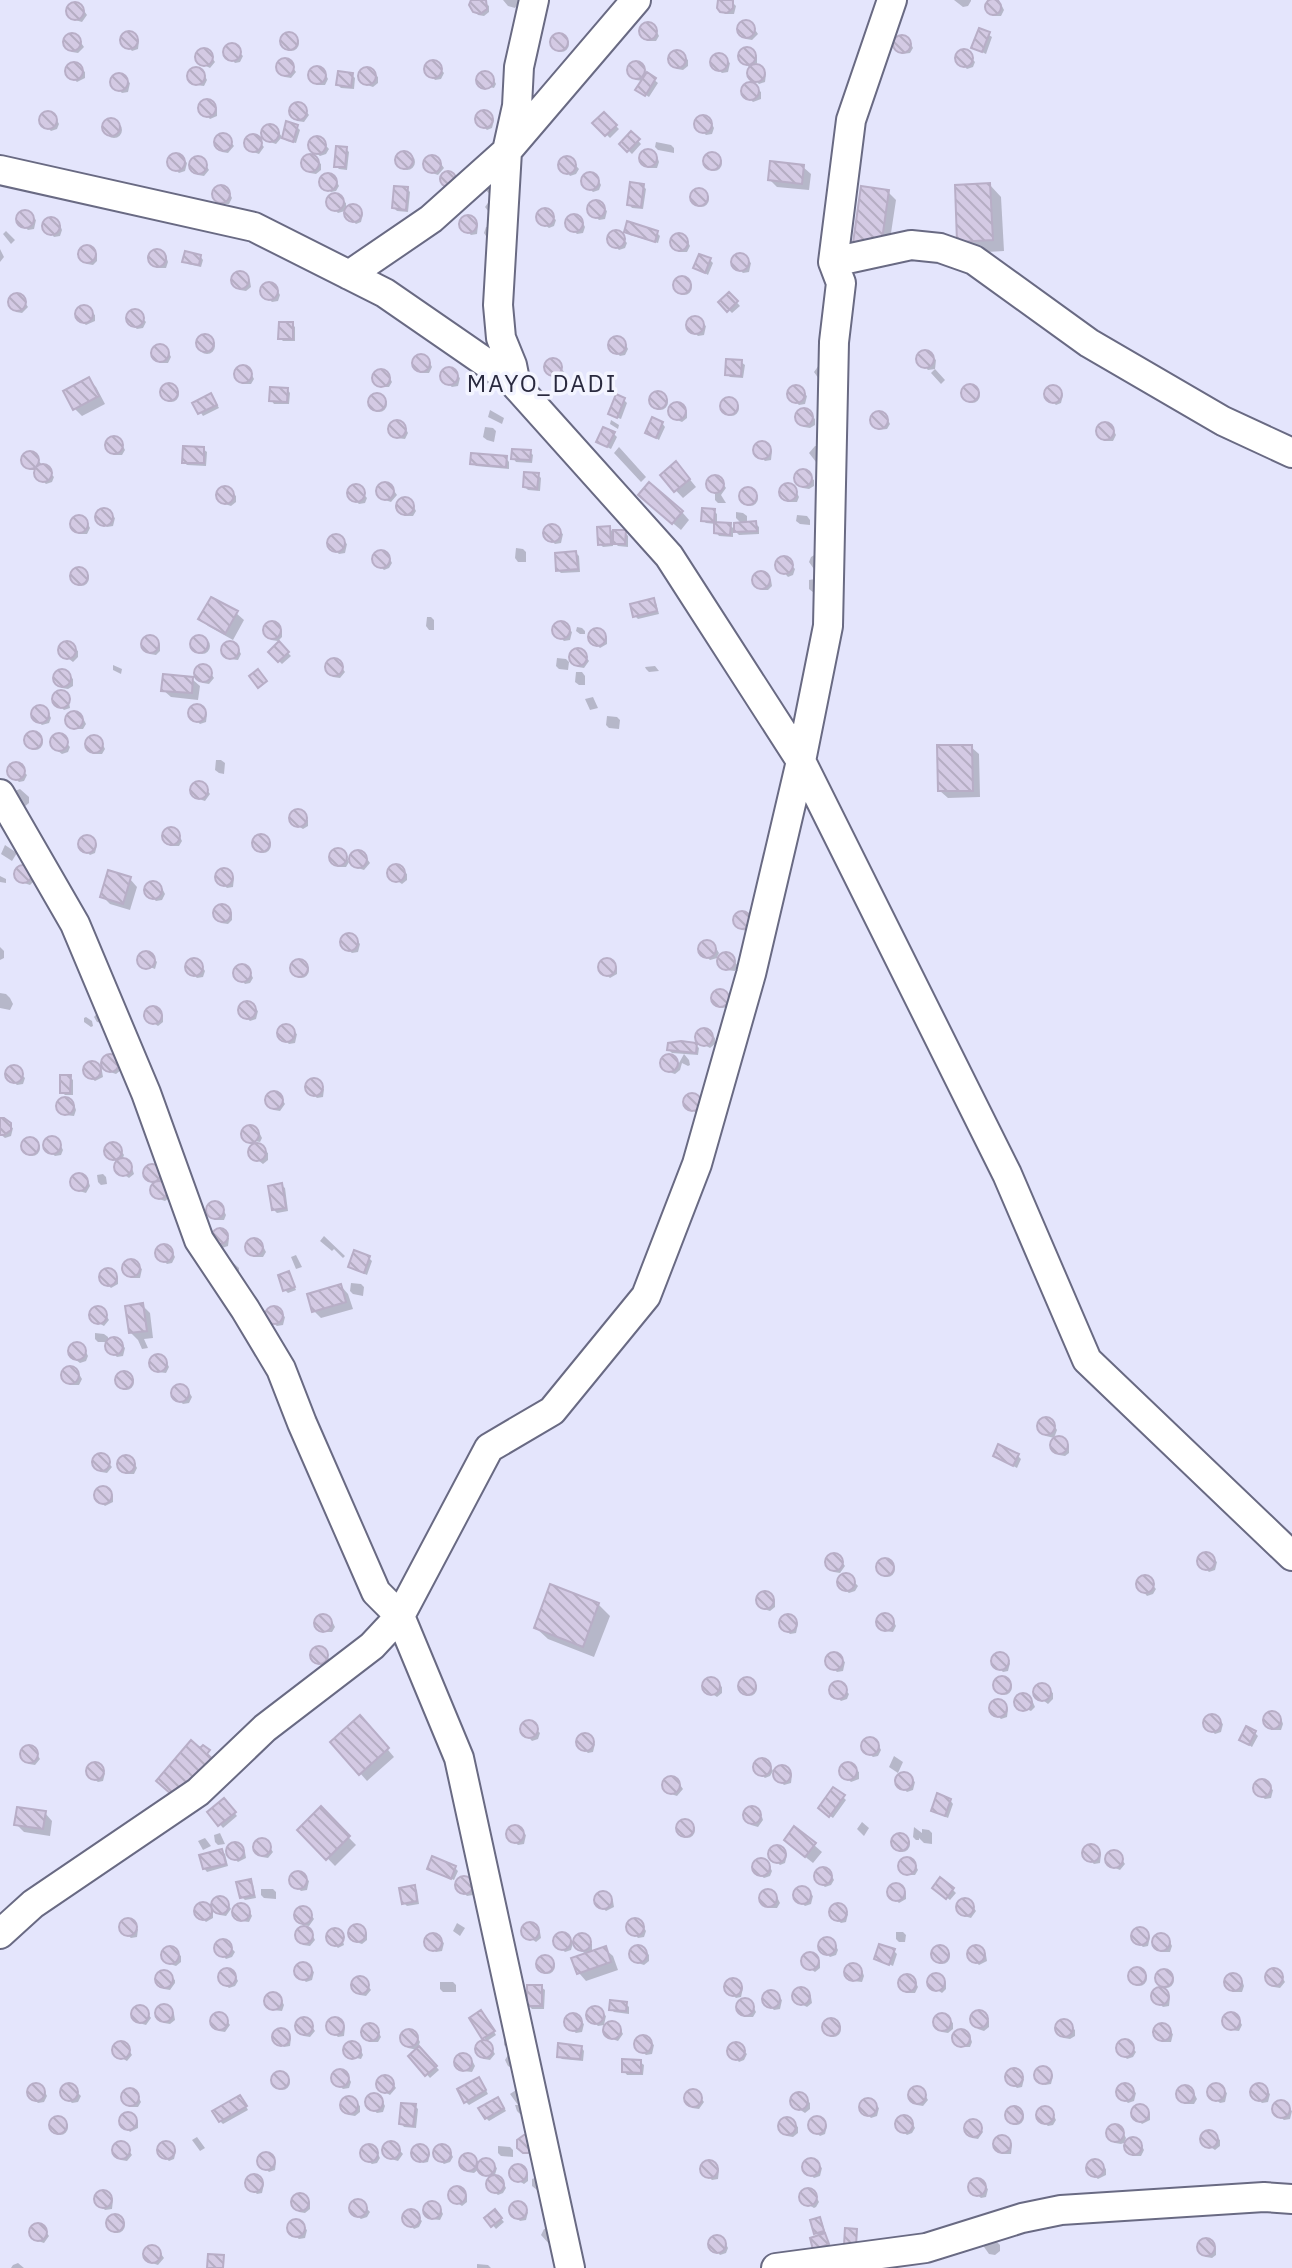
<svg xmlns="http://www.w3.org/2000/svg" width="1292" height="2268" viewBox="0 0 1292 2268" font-family="'IBM Plex Sans',sans-serif">
<defs>
<pattern id="building-back-hatch" width="6" height="6" patternUnits="userSpaceOnUse" patternTransform="scale(2)"><rect width="6" height="6" fill="#d4cae4"/><path d="M-1 5l2 2M0 0l6 6M5-1l2 2" fill="none" stroke="#b5adc3"/></pattern>
</defs>
<rect width="100%" height="100%" fill="#e4e5fc"/>
<path fill="#0003" d="M474 0H482L489 6V12L484 16 478 15 475 11Z
M503 0H519L520 1 515 8 508 6Z
M721 0H730L736 6 734 14H725L721 10Z
M954 0H971V1L968 6 963 7Z
M990 0 997 1 1001 4 1004 10 1001 16H993L989 12 986 6Z
M74 4 80 5 87 15 82 22 75 20 69 11Z
M745 22 751 24 758 34 752 40 746 39 740 29Z
M646 25 656 30 659 36 656 41H647L644 37 641 31Z
M981 30 992 37 986 54 974 48Z
M130 33 139 41 138 49 132 51 122 40 124 34Z
M283 43a8 8 0 1 1 16 0a8 8 0 1 1-16 0Z
M553 44a8 8 0 1 1 16 0a8 8 0 1 1-16 0Z
M71 36 77 37 84 47 78 53 72 52 66 42Z
M904 37 910 42 913 48 910 53 902 54 895 44 897 38Z
M233 46 243 56 240 62 235 63 225 52 227 47Z
M748 50 757 57V63L755 64 766 74 765 82 759 84 754 79 750 76 751 69 741 59 740 53Z
M202 51 208 52 215 62 210 68 200 63 198 54Z
M965 51 975 62 973 67 967 69 957 59 959 53Z
M679 52 688 60V66L683 70 677 69 671 59 673 53Z
M721 56 730 63 728 72 722 73 713 66V59Z
M283 60 289 62 296 72 291 78 285 77 278 67Z
M434 62 444 73 441 79 435 80 426 69 428 64Z
M76 64 85 72V78L77 82 68 74V68Z
M634 64 641 65 648 75 658 83 649 97 641 92 643 81 636 80 629 70Z
M315 68 321 70 325 73 328 79 325 85H317L313 81 310 75Z
M194 69 201 70 204 74 207 80 204 86 196 85 192 82 189 76Z
M369 69 378 77V83L373 87 367 85 360 76 363 70Z
M487 73 493 78 496 84 494 88 481 85 478 80 481 74Z
M120 75 130 83 128 92 122 93 113 85V79Z
M352 75 355 78 354 89 341 88 338 85Z
M752 85 761 92V99L753 102 744 94V88Z
M208 102 217 109V116L210 119 201 111V105Z
M296 104 302 106 309 115 304 122 297 121 291 111Z
M485 112 494 120 492 128 487 130 478 122 477 116Z
M50 113 56 118 59 124 57 129 51 131 42 123 44 114Z
M604 114 619 129 610 138 595 123Z
M701 117 707 119 711 122 714 128 712 134 706 135 697 127 696 124Z
M106 130a8 8 0 1 1 16 0a8 8 0 1 1-16 0Z
M269 126 275 127 282 137 276 144 270 142 264 132Z
M297 127 300 130 296 143 287 141 284 138Z
M632 134 641 144 632 154 622 144Z
M221 136 227 137 234 146 228 153 222 152 216 142Z
M254 136 264 147 259 154 253 152 246 143 249 138Z
M319 138 329 149 326 154 320 156 313 151 310 145 313 139Z
M656 142 671 145 674 148V153L658 150 655 147Z
M346 149 349 152 347 170 339 169 336 166Z
M647 151 653 153 657 156 659 162 657 168H648L645 164 642 155Z
M399 162a8 8 0 1 1 16 0a8 8 0 1 1-16 0Z
M706 163a8 8 0 1 1 16 0a8 8 0 1 1-16 0Z
M175 155 181 156 187 163 185 171 179 173 170 165V159Z
M311 156 321 164V170L316 174 310 173 303 163 306 158Z
M431 157 437 158 444 168 438 175 432 173 426 164Z
M197 158 203 160 209 170 204 176 198 175 191 165Z
M569 158 579 169 576 174 570 176 561 164 563 159Z
M803 167 811 174 809 190 777 187 770 180Z
M450 173 459 181 449 190 442 180 445 175Z
M592 174 598 179 601 185 599 190 593 192 584 184 586 175Z
M330 175 336 180 339 186 336 191 331 192 322 185V179Z
M489 177 498 191 491 195 482 187Z
M990 185 1001 197 1004 251 971 253 959 241Z
M643 186 646 189 643 209 632 208 629 204Z
M219 187 225 189 229 192 232 198 229 204H221L217 200 214 194Z
M407 189 410 192 408 212 397 211 394 208Z
M693 199a8 8 0 1 1 16 0a8 8 0 1 1-16 0Z
M888 192 896 200 888 253 863 250Z
M337 196 346 203V208L354 206 363 214 361 222 356 224 347 216 345 211 338 213 329 205V199Z
M490 200 492 216 485 207Z
M598 202 607 211 605 219 599 220 590 212 592 204Z
M545 210 556 220 554 226 549 228 539 221 538 215Z
M27 212 36 220 34 229 28 230 19 222 21 214Z
M573 216 582 221 585 227 583 233 577 234 568 226V220Z
M469 218 478 225 477 234 471 235 462 227V221Z
M50 220 56 221 60 225 62 230 60 236 54 237 45 226Z
M492 226 490 242 484 233 486 227Z
M6 231 15 240 11 244 3 234Z
M617 232 627 243 625 248 619 250 609 240 611 234Z
M627 232 657 233 660 236 658 243 630 235Z
M678 235 687 240 690 246 687 252H679L675 248 673 239Z
M88 247 97 255V261L93 265 87 264 80 254 83 249Z
M0 249 4 257 0 262Z
M155 251 162 253 166 256 168 262 166 268H157L153 264 150 258Z
M742 255 751 263 749 272 743 273 734 265 736 257Z
M200 256 203 260 201 267 188 264 185 261Z
M710 260 713 263 708 275 696 268Z
M241 273 250 281 251 287 246 291 240 290 233 280 236 275Z
M676 287a8 8 0 1 1 16 0a8 8 0 1 1-16 0Z
M267 284 274 286 277 289 280 295 278 301 272 302 263 294 262 291Z
M729 294 740 306 732 313 721 302Z
M15 296 21 297 28 307 22 313 16 312 10 302Z
M86 308 95 315V321L86 325 80 320 77 314 80 309Z
M136 311 146 322 143 328 137 329 131 324 128 318 130 313Z
M697 319 706 326 704 335 698 336 689 328V322Z
M292 324 295 327V341H283L280 338Z
M199 346a8 8 0 1 1 16 0a8 8 0 1 1-16 0Z
M619 338 625 343 628 349 625 355 620 356 611 348V342Z
M159 346 168 351 171 357 168 363H160L154 357V350Z
M924 352 930 354 936 360 935 369 928 370 920 362 919 356Z
M419 356 425 358 429 361 432 367 429 373H420L417 369 414 363Z
M551 360 557 362 564 372 558 378 549 373 547 364Z
M741 362 745 365 743 378 730 377 727 374Z
M819 365 826 367 821 382 814 372Z
M241 367 247 369 251 373 254 379 251 384H242L239 380 236 374Z
M935 369 945 380 941 384 931 373Z
M451 370 460 378 458 386 452 387 443 380V373Z
M379 371 385 372 389 376 392 382 389 387H381L377 383 374 378Z
M89 380 96 387 105 404 82 416 75 409Z
M163 394a8 8 0 1 1 16 0a8 8 0 1 1-16 0Z
M964 395a8 8 0 1 1 16 0a8 8 0 1 1-16 0Z
M1054 387 1063 395 1061 403 1056 405 1047 397 1048 388Z
M798 388 807 396 805 404 799 405 790 397V391Z
M287 389 290 393 289 404H274L271 400Z
M652 402a8 8 0 1 1 16 0a8 8 0 1 1-16 0Z
M371 404a8 8 0 1 1 16 0a8 8 0 1 1-16 0Z
M214 399 219 408 203 416 195 404Z
M723 408a8 8 0 1 1 16 0a8 8 0 1 1-16 0Z
M624 400 627 403 621 419 613 416 610 413Z
M678 404 687 412V418L682 422 677 420 670 411 672 405Z
M490 410 504 418 502 424 488 417Z
M806 411 815 419V425L810 428 804 427 797 418 800 412Z
M880 413 887 418 890 424 887 429 878 430 872 420 874 414Z
M611 420 619 425 618 429 610 424Z
M395 422 402 423 405 427 408 433 405 439 397 438 393 435 390 429Z
M662 423 665 427 659 440 647 433Z
M1103 424 1109 426 1113 429 1116 435 1113 441H1104L1101 437 1098 431Z
M485 427 493 428 496 431 494 442 487 440 483 437Z
M614 434 617 437 611 449 601 444Z
M112 439 118 440 122 444 125 450 122 455H114L110 451 107 445Z
M763 444 772 451 771 460 765 461 756 453V447Z
M815 446 821 447 822 464 816 462 809 453Z
M619 447 646 477 641 482 614 453Z
M203 449 207 452 206 466 187 465 184 462Z
M530 452 533 455 532 463 516 462 513 458Z
M31 453 54 477 52 482 46 484 37 475 38 469 32 470 23 463 25 454Z
M506 458 509 462V469L476 466 473 463Z
M683 471 696 487 683 498 662 476Z
M802 472 814 480V486L809 489 803 488 796 478Z
M538 475 541 478 540 491 528 490 525 487Z
M713 477 720 479 726 488 721 495 726 503H718L715 500V494L708 484Z
M383 484 390 485 397 495 391 502 385 500 379 491Z
M786 486 793 487 796 491 799 497 797 502H788L784 498 781 493Z
M357 487 367 498 365 503 359 504 350 496 351 488Z
M227 488 236 496V502L231 506 225 504 218 495 221 489Z
M742 498a8 8 0 1 1 16 0a8 8 0 1 1-16 0Z
M403 500 409 501 413 505 416 511 413 516H405L401 512 398 503Z
M648 502 682 512 689 520 681 530Z
M106 510 115 518 113 526 107 527 98 520 100 511Z
M714 511 717 514V524L730 525 736 531 742 524 736 518V512L743 513 747 516V524H756L759 527V534L739 535 733 529V537L719 536 716 532V524L706 523 703 520Z
M797 515 807 516 810 520V525L800 524 796 521Z
M81 517 87 522 90 528 87 534H79L72 524 74 519Z
M551 526 563 534 561 543 555 544 546 536V530Z
M609 528 613 532H625L628 536V547L618 546 613 541V546L603 547 600 544Z
M338 536 347 544 345 553 339 554 330 546 332 538Z
M516 548 523 549 526 552V562H518L515 558Z
M383 552 389 557 392 563 389 568 384 570 375 562 376 554Z
M576 553 579 556 580 572 561 573 558 570Z
M816 554V572L809 562 811 557Z
M785 558 795 569 793 575 788 577 778 566 779 561Z
M73 578a8 8 0 1 1 16 0a8 8 0 1 1-16 0Z
M759 574H765L771 580 772 586 768 590H762L755 581Z
M815 579 818 596 809 589V580Z
M653 600 656 603 659 614 638 619 635 616Z
M236 613 244 620 233 640 208 626 201 619Z
M427 617H431L434 620V630H429L426 626Z
M273 624 282 631V637L278 641 271 640 266 634V628Z
M562 624 572 632 570 640 564 641 555 633 557 625Z
M577 627 582 628 585 631V634H580L576 631Z
M598 630 607 638V644L600 648 591 640 592 631Z
M148 637 160 645V651L156 655 150 654 143 644Z
M194 646a8 8 0 1 1 16 0a8 8 0 1 1-16 0Z
M228 643 238 648 241 654 238 660 230 659 226 656 223 650Z
M69 644 78 651V657L73 662 61 653V647Z
M279 644 291 656 282 664 270 652Z
M576 650 583 652 589 661 584 668 578 667 571 657Z
M557 658 566 659 569 662 568 670 559 669 556 666Z
M332 660 338 662 345 672 340 678 333 677 328 670V664Z
M113 665 122 669 121 674 113 670Z
M655 666 659 671 649 672 646 669 645 667Z
M201 667 207 668 214 678 209 684 203 683 199 679 196 673Z
M61 671 67 673 73 679V686L68 689 62 688 55 678Z
M576 672H582L585 676V685H579L575 682Z
M192 679 200 686 198 700 171 697 163 690Z
M63 692 68 696 70 708 64 710 55 702 57 693Z
M593 697 598 708 590 710 585 699Z
M198 706 207 714 206 722 200 724 191 716V710Z
M42 707 48 712 51 718 49 723 42 725 36 720 33 714 36 708Z
M72 713 79 714 83 718 86 724 83 729H74L70 725 68 720Z
M607 716 617 717 620 720 619 729 609 728 606 725Z
M27 742a8 8 0 1 1 16 0a8 8 0 1 1-16 0Z
M60 736 70 747 68 752 62 754 55 749 52 743 55 737Z
M92 738 102 743 105 749 102 754H93L87 748V741Z
M971 747 979 754 980 797 948 798 940 791Z
M216 760H221L225 763 224 774 219 773 215 770Z
M17 765 27 775 24 781 19 782 9 772 11 766Z
M197 783 203 784 210 794 205 801 199 799 193 793V787Z
M20 789 29 797V803L24 807H22L12 792Z
M299 812 308 820V826L303 829 291 822V816Z
M169 830 175 831 179 835 182 841 179 846H170L167 842 164 836Z
M255 845a8 8 0 1 1 16 0a8 8 0 1 1-16 0Z
M88 837 97 845 95 853 90 855 81 847 80 840Z
M5 845 17 853 12 861 1 854Z
M336 850 342 852 346 856 349 862 346 867H338L334 863 331 857Z
M356 852 363 853 370 863 364 870 358 868 351 859Z
M398 866 407 874V880L402 884 390 876V870Z
M22 867 28 868 34 881 30 885 24 883 18 877V871Z
M222 870 229 872 234 878 233 887 227 888 218 880V874Z
M0 876 6 879V883L0 882Z
M130 879 137 887 130 910 110 904 102 896Z
M155 883 162 888 165 894 162 900 156 901 147 893 149 885Z
M220 907 226 908 232 914V920L228 924 221 923 218 919 215 913Z
M741 913 747 915 751 918 749 931 742 930 736 923V917Z
M348 936 354 937 360 944 358 952 352 953 343 946V939Z
M706 942 712 944 716 948 719 953 717 957 724 954 731 955 737 965 735 971 726 970 719 961 721 957 710 960 705 956 701 952V946Z
M0 947 4 951V958L0 960Z
M145 954 151 955 157 962 155 969 140 963V958Z
M196 960 202 966 205 971 203 977 197 978 188 970 190 962Z
M608 960 617 968V974L610 978 600 970V964Z
M293 970a8 8 0 1 1 16 0a8 8 0 1 1-16 0Z
M240 967 246 968 250 972 253 978 250 983 245 984 235 973Z
M714 1000a8 8 0 1 1 16 0a8 8 0 1 1-16 0Z
M0 993 6 994 10 998 13 1004 10 1010 0 1008Z
M249 1003 258 1011 256 1019 250 1021 241 1013 243 1005Z
M154 1008 163 1016V1022L158 1026 146 1018V1011Z
M100 1010 110 1025 97 1022 94 1017Z
M86 1017 92 1021 93 1026 91 1027 84 1022V1018Z
M285 1026 297 1034 295 1043 289 1044 280 1036V1030Z
M706 1030 715 1038V1044L710 1048 701 1043 698 1034Z
M696 1045 699 1048 698 1055 672 1053 669 1050Z
M684 1054 689 1060 690 1065 688 1066 682 1063 680 1070 675 1074 669 1072 665 1069 663 1063 665 1057 671 1056 679 1063Z
M109 1056 115 1057 121 1064V1070L116 1074 110 1072 104 1063Z
M94 1064 102 1071 103 1077 95 1081 88 1076 85 1070 88 1065Z
M15 1068 25 1078 23 1084 17 1085 8 1077V1071Z
M70 1077 73 1080V1095H65L62 1092Z
M315 1081 324 1089 323 1097 317 1098 308 1090V1084Z
M276 1093 282 1099 285 1104 280 1111 274 1110 267 1100 270 1095Z
M694 1096 703 1103 701 1112 696 1113 686 1105 688 1097Z
M63 1099 70 1100 74 1104 76 1110 74 1116 65 1115 61 1112 58 1106Z
M0 1121 13 1128 11 1136 5 1138 0 1134Z
M252 1127 259 1132 262 1138 260 1142 246 1139 243 1134 246 1128Z
M51 1139 57 1140 60 1144 63 1150 61 1155 55 1156 46 1149V1142Z
M24 1148a8 8 0 1 1 16 0a8 8 0 1 1-16 0Z
M111 1144 121 1150 124 1155 122 1160 131 1165 134 1174 129 1178 117 1170V1162L109 1157 106 1151Z
M254 1145 259 1146 268 1153V1160L263 1164 251 1155Z
M154 1166 163 1174 160 1182 166 1187 170 1197 165 1201 159 1199 154 1193 155 1184 146 1176V1170Z
M103 1174 106 1177 107 1184 101 1185 98 1182 97 1175Z
M81 1175 88 1180 90 1186 86 1193 79 1191 73 1182 75 1176Z
M281 1185 285 1188 288 1211 277 1213 274 1210Z
M213 1204 220 1205 223 1209 226 1215 224 1220H215L211 1216 209 1210Z
M220 1230 229 1238 228 1246 222 1248 213 1240V1234Z
M324 1236 345 1256 343 1258 334 1249 332 1251 320 1241Z
M252 1241 259 1242 263 1246 266 1252 263 1257H254L250 1253 248 1248Z
M162 1246 168 1248 172 1251 175 1257 172 1263 167 1264 158 1256 157 1253Z
M296 1255 302 1267 296 1269 291 1257Z
M369 1258 372 1261 367 1275 350 1267Z
M230 1260 239 1268V1274L234 1277 224 1261Z
M132 1261 142 1269 140 1278H131L124 1268 127 1263Z
M109 1270 118 1278V1284L111 1288 102 1280 103 1271Z
M288 1273 296 1290 288 1293 285 1290Z
M351 1283 361 1284 364 1287 363 1296 353 1294 350 1291Z
M341 1286 348 1294 353 1309 321 1318 314 1311Z
M143 1306 150 1313 153 1338 144 1339 148 1348 142 1349 138 1340 131 1333Z
M97 1309 103 1310 109 1320 104 1326 95 1321 92 1312Z
M276 1309 285 1317 283 1325 277 1326 268 1319 270 1310Z
M95 1333 104 1334 108 1337V1342H98L95 1339Z
M112 1340 119 1341 125 1348 123 1356 117 1357 108 1349V1343Z
M75 1345 82 1346 85 1350 88 1356 86 1361 80 1363 73 1358 70 1352Z
M156 1356 163 1357 166 1361 169 1367 166 1373 158 1372 154 1369 151 1363Z
M69 1368 75 1370 79 1374 82 1379 79 1385H70L67 1381 64 1375Z
M118 1382a8 8 0 1 1 16 0a8 8 0 1 1-16 0Z
M179 1387 185 1388 189 1392 192 1397 189 1403 183 1404 174 1396V1390Z
M1044 1420 1051 1421 1054 1425 1057 1430 1054 1438 1046 1436 1042 1432 1039 1426Z
M1060 1439 1069 1446V1453L1065 1456 1059 1455 1052 1445 1054 1440Z
M102 1456 112 1467 107 1473 101 1472 94 1463 97 1457Z
M995 1456H1018L1021 1459 1017 1468Z
M124 1457 130 1459 134 1462 137 1468 134 1474H126L122 1470 119 1464Z
M104 1488 113 1496V1502L105 1506 96 1498V1492Z
M1208 1554 1217 1562 1215 1570 1209 1572 1200 1564 1202 1556Z
M832 1555 838 1556 845 1566 840 1573 834 1572 827 1562Z
M879 1569a8 8 0 1 1 16 0a8 8 0 1 1-16 0Z
M848 1575 858 1586 855 1591 849 1593 842 1588 840 1582 842 1577Z
M1146 1578 1156 1589 1153 1594 1147 1596 1138 1585 1140 1579Z
M763 1593 769 1595 775 1601V1607L770 1611 764 1609 758 1600Z
M598 1604 610 1616 594 1657 548 1639 536 1628Z
M883 1615 889 1616 893 1620 896 1626 893 1632 884 1631 881 1628 878 1622Z
M321 1616 328 1617 332 1621 335 1627 332 1632H323L319 1628 316 1623Z
M789 1616 798 1624 796 1633 790 1634 781 1626 783 1618Z
M320 1649 330 1660 327 1665 322 1666 313 1659 314 1650Z
M836 1655 845 1662 843 1671 837 1672 828 1664 830 1656Z
M998 1655 1010 1663 1008 1671 1003 1672 994 1664 993 1659Z
M996 1687a8 8 0 1 1 16 0a8 8 0 1 1-16 0Z
M713 1679 722 1687V1693L717 1697 705 1689V1683Z
M741 1688a8 8 0 1 1 16 0a8 8 0 1 1-16 0Z
M839 1683 849 1694 847 1699 841 1701 832 1693V1687Z
M1044 1686 1053 1693V1699L1048 1704 1036 1695V1689Z
M1022 1695 1032 1700 1035 1707 1031 1711 1017 1705V1699Z
M999 1701 1008 1709 1007 1717 1001 1719 992 1711 993 1703Z
M1270 1713 1277 1715 1281 1718 1283 1724 1281 1730H1272L1268 1726 1265 1720Z
M1214 1716 1223 1724 1221 1732 1215 1734 1206 1726 1208 1718Z
M530 1723 540 1733 538 1739 532 1741 522 1730 524 1724Z
M367 1725 394 1757 367 1781 360 1773Z
M1255 1733 1258 1736 1252 1747 1241 1740Z
M586 1736 595 1744 593 1752 588 1753 578 1745 580 1737Z
M872 1739 878 1744 881 1750 878 1756 873 1757 863 1749 865 1740Z
M28 1747 34 1749 40 1759 35 1765 29 1764 22 1754Z
M894 1756 903 1762 898 1773 889 1767Z
M763 1760 770 1765 773 1771 770 1776 765 1778 755 1770 757 1762Z
M96 1765 105 1773 103 1781 98 1782 88 1775V1768Z
M850 1765 859 1772V1779L851 1782 842 1774V1768Z
M783 1767 792 1775 791 1783 784 1785 776 1777 777 1769Z
M906 1774 915 1782 913 1790 907 1792 898 1784 900 1776Z
M669 1778 676 1779 683 1789 677 1796 671 1794 664 1785Z
M1261 1781 1273 1790 1271 1798 1265 1799 1256 1792V1786Z
M843 1797 846 1800 833 1818 823 1811Z
M224 1800 237 1816 223 1828 210 1812Z
M950 1800 953 1804 948 1818 933 1811Z
M321 1809 356 1845 335 1866 300 1830Z
M753 1809 762 1817 763 1820 758 1827 751 1825 745 1815 747 1810Z
M45 1813 52 1821 50 1836 24 1832 16 1824Z
M679 1830a8 8 0 1 1 16 0a8 8 0 1 1-16 0Z
M862 1822 869 1828 864 1836 857 1829Z
M517 1827 526 1835 524 1844 518 1845 509 1837V1831Z
M914 1827 922 1833V1829L929 1830 932 1833V1844L924 1843 919 1838V1840H916L913 1837Z
M220 1833 225 1844 218 1845 215 1842 214 1835Z
M894 1844a8 8 0 1 1 16 0a8 8 0 1 1-16 0Z
M205 1838 211 1846 203 1850 198 1841Z
M261 1840 266 1842 273 1852 268 1858 262 1857 256 1850V1844Z
M236 1844 245 1852 246 1858 238 1862 229 1854 230 1846Z
M814 1845 822 1852 813 1863 793 1847Z
M1092 1846 1101 1854 1100 1863 1094 1864 1085 1856V1850Z
M778 1847 787 1855 785 1863 780 1865 771 1857 770 1851Z
M222 1851 225 1854 228 1866 207 1872 204 1868Z
M1112 1853 1118 1854 1125 1864 1120 1870 1110 1866 1108 1856Z
M905 1859 911 1860 915 1864 918 1870 915 1875H907L903 1871 900 1866Z
M759 1860 766 1862 769 1865 772 1871 770 1876 764 1878 757 1873 754 1867Z
M429 1868H455L458 1871 454 1880Z
M824 1869 831 1874 834 1880 831 1885 825 1887 819 1882 816 1876 818 1870Z
M300 1873 309 1881 307 1890 301 1891 292 1883 294 1875Z
M466 1878 474 1886 473 1895 467 1896 458 1888V1883Z
M250 1881 253 1884 256 1898 245 1900 242 1897Z
M897 1885 906 1893V1899L899 1903 890 1895V1889Z
M414 1887 417 1890 419 1904 407 1906 404 1903Z
M804 1888 813 1896 811 1904 805 1906 796 1898 798 1889Z
M261 1889H273L276 1892V1899L264 1898 261 1895Z
M937 1890H953L956 1893 950 1900Z
M767 1892 773 1893 777 1897 780 1903 777 1908H768L764 1904 761 1898Z
M604 1893 613 1901 614 1907 606 1911 597 1903V1897Z
M219 1898 225 1899 231 1909 226 1916 220 1915 214 1905Z
M963 1900 969 1901 976 1911 971 1918 964 1916 958 1907Z
M204 1904 213 1912V1918L206 1922 197 1914 196 1908Z
M239 1905 245 1906 249 1910 252 1916 249 1922 241 1921 237 1918 235 1909Z
M839 1906 848 1914 846 1922 841 1923 831 1915 833 1907Z
M301 1908 308 1910 314 1919 309 1926 303 1925 312 1934 315 1940 310 1946 303 1945 297 1935 302 1929 308 1930 299 1921 296 1915Z
M126 1920 138 1929 137 1937 131 1938 122 1931 121 1925Z
M633 1921 639 1922 643 1926 646 1931 644 1937 638 1938 628 1927Z
M457 1923 465 1928 460 1936 453 1931Z
M532 1924 540 1932 541 1938 536 1942 524 1934 526 1926Z
M358 1926 367 1934V1940L362 1944 356 1942 350 1936 352 1927Z
M1141 1929 1150 1937 1148 1946 1143 1947 1133 1939 1135 1931Z
M336 1931 341 1934 344 1945 338 1948 328 1938 331 1932Z
M896 1932H903L906 1935 905 1942H899L896 1939Z
M561 1934 567 1935 576 1945 575 1940 583 1935 592 1944V1953L605 1949 613 1956 618 1970 586 1981 579 1973 587 1955 579 1949 573 1943 571 1950 565 1952 556 1944V1938Z
M435 1935 444 1943 442 1951 436 1952 427 1945V1939Z
M1159 1935 1166 1936 1169 1940 1172 1946 1170 1952H1161L1157 1948 1154 1942Z
M825 1939 832 1940 835 1944 838 1950 836 1955 830 1957 821 1949V1943Z
M225 1941 235 1952 232 1957 226 1959 216 1948 219 1943Z
M637 1947 643 1948 649 1955V1961L644 1965 638 1963 632 1954Z
M934 1956a8 8 0 1 1 16 0a8 8 0 1 1-16 0Z
M172 1948 181 1956V1962L176 1966 170 1964 163 1955 166 1949Z
M977 1948 986 1955 987 1961 979 1965 970 1957V1951Z
M894 1951 897 1954 893 1966 876 1958Z
M808 1954 820 1962V1968L815 1972 803 1964V1958Z
M539 1966a8 8 0 1 1 16 0a8 8 0 1 1-16 0Z
M305 1964 314 1972 312 1980 306 1982 297 1974 299 1965Z
M852 1965 858 1966 862 1970 864 1976 862 1982 853 1981 849 1978 847 1972Z
M1131 1978a8 8 0 1 1 16 0a8 8 0 1 1-16 0Z
M225 1970 231 1972 235 1975 238 1981 235 1986 229 1988 223 1983 220 1977Z
M1273 1970 1279 1972 1285 1982 1280 1988 1274 1987 1268 1977Z
M1158 1980a8 8 0 1 1 16 0a8 8 0 1 1-16 0Z
M165 1973 175 1980V1983L170 1990 164 1989 157 1979 160 1974Z
M937 1975 946 1983V1989L942 1993 930 1985V1979Z
M1231 1975 1238 1976 1242 1980 1244 1986 1242 1992H1233L1229 1988 1226 1982Z
M905 1976 911 1978 915 1981 918 1987 915 1993H906L903 1989 900 1983Z
M358 1979 364 1980 371 1990 366 1996 360 1995 353 1985Z
M734 1981 743 1988 741 1997 736 1998 727 1990 726 1984Z
M440 1982H453L456 1985V1992H443L440 1989Z
M541 1987 545 1990 544 2009H532L529 2006Z
M802 1989 811 1997 812 2003 807 2007 797 2002 795 1992Z
M1159 1989 1170 1997 1169 2006 1163 2007 1154 1999V1993Z
M773 1992 782 2000 780 2009 774 2010 765 2002V1997Z
M271 1994 278 1995 281 1999 284 2005 282 2011 273 2010 269 2007 266 2001Z
M743 2000 749 2002 753 2006 756 2012 753 2017H744L741 2013 738 2007Z
M626 2004 629 2007V2014L614 2012 611 2009Z
M166 2006 174 2014 175 2020 170 2024 164 2023 157 2013 160 2008Z
M138 2007 144 2008 151 2018 146 2025 139 2023 133 2014Z
M597 2008 606 2016 604 2025 598 2026 589 2018 591 2010Z
M977 2013 983 2014 989 2021V2027L984 2031 978 2029 972 2019Z
M217 2014 224 2016 230 2025 225 2032 219 2031 213 2021Z
M1229 2014 1235 2015 1239 2019 1242 2025 1239 2031 1231 2030 1227 2027 1224 2021Z
M944 2015 953 2023V2029L948 2033 942 2032 935 2022 938 2017Z
M484 2016 496 2035 487 2041 484 2038Z
M575 2016 584 2024 582 2032 576 2033 567 2026 569 2017Z
M336 2019 345 2027 344 2036 338 2037 329 2029V2023Z
M302 2020 308 2021 315 2031 310 2037 304 2036 297 2026Z
M825 2029a8 8 0 1 1 16 0a8 8 0 1 1-16 0Z
M1066 2022 1075 2030V2036L1070 2039 1064 2038 1057 2028 1060 2023Z
M614 2023 620 2028 623 2034 618 2041 612 2039 605 2030 608 2025Z
M368 2026 374 2027 378 2031 381 2037 378 2042H369L366 2038 363 2032Z
M1163 2026 1173 2034 1171 2042H1162L1155 2032 1158 2027Z
M282 2030 291 2038 290 2046 284 2047 275 2040 277 2031Z
M407 2031 413 2033 417 2036 420 2042 418 2047 439 2070 430 2078 411 2056 418 2050 408 2048 405 2044 402 2038Z
M960 2031 966 2032 970 2036 972 2042 970 2047H961L957 2044 955 2038Z
M511 2035 520 2043V2049L515 2053 523 2064 521 2070 517 2071 508 2066 505 2060 508 2055 513 2053 504 2045V2039Z
M642 2038 648 2039 654 2045 652 2054 646 2055 637 2048V2042Z
M1126 2041 1136 2052 1133 2057 1127 2059 1119 2051V2045Z
M350 2043 360 2048 363 2055 361 2059 348 2056 346 2047Z
M483 2043 489 2044 495 2054 490 2060 484 2059 478 2053V2046Z
M120 2044 126 2045 132 2055 127 2061 118 2056 115 2047Z
M737 2044 747 2054 744 2060 739 2062 729 2051 731 2045Z
M581 2047 584 2051 583 2061 562 2059 559 2056Z
M462 2055 468 2057 472 2060 475 2066 472 2072 463 2071 460 2068 457 2062Z
M640 2062 644 2065 643 2075H627L624 2071Z
M1041 2068 1047 2069 1053 2076 1051 2084 1045 2085 1036 2078V2071Z
M338 2071 345 2073 348 2076 351 2082 349 2088 343 2089 334 2081 333 2078Z
M1015 2071 1024 2079 1022 2087 1017 2088 1008 2080 1009 2072Z
M274 2082a8 8 0 1 1 16 0a8 8 0 1 1-16 0Z
M383 2077 389 2078 396 2088 390 2095 381 2090 379 2080Z
M482 2082 488 2094 469 2105 466 2102Z
M37 2085 44 2090 47 2096 44 2102 38 2103 29 2095 31 2087Z
M1127 2085 1136 2093 1134 2101 1128 2103 1119 2095V2089Z
M1218 2085 1227 2093 1225 2102 1220 2103 1210 2095 1212 2087Z
M1261 2085 1270 2094 1268 2102 1262 2103 1253 2095 1255 2087Z
M71 2086 81 2096 78 2102 72 2103 62 2093 65 2087Z
M915 2088 922 2090 928 2100 923 2106 917 2105 910 2095Z
M1183 2088 1190 2089 1194 2093 1197 2099 1194 2104H1185L1181 2100 1178 2094Z
M516 2090 520 2093 527 2112 520 2114 517 2111 515 2105H518L510 2094Z
M128 2091 134 2092 138 2096 141 2102 138 2107H129L126 2103 123 2097Z
M691 2091 697 2093 704 2102 699 2109 692 2108 686 2098Z
M372 2095 379 2097 382 2100 385 2106 383 2112 377 2113 368 2106V2099Z
M801 2095 810 2103V2109L805 2113 793 2105V2098Z
M351 2098 360 2106V2112L355 2116 349 2115 342 2105 345 2100Z
M870 2100 879 2108 877 2116 871 2118 862 2110 864 2102Z
M243 2101 248 2110 223 2124 220 2121Z
M501 2102 506 2111 489 2121 486 2118Z
M1283 2103 1292 2111 1290 2119 1284 2120 1275 2113V2107Z
M415 2106 418 2109 416 2128 404 2127 401 2123Z
M1141 2106 1150 2114V2120L1142 2124 1134 2116V2110Z
M1046 2108 1053 2114 1056 2120 1053 2125 1048 2126 1038 2118 1040 2110Z
M1008 2117a8 8 0 1 1 16 0a8 8 0 1 1-16 0Z
M129 2114 138 2122V2128L130 2132 121 2121 123 2116Z
M902 2117 912 2122 915 2128 912 2133 907 2135 897 2127V2121Z
M815 2118 827 2126 825 2134 820 2136 811 2128 810 2122Z
M52 2127a8 8 0 1 1 16 0a8 8 0 1 1-16 0Z
M785 2119 791 2121 798 2127V2133L793 2137 787 2136 780 2126Z
M971 2121 977 2123 983 2132 978 2139 972 2138 966 2128Z
M1113 2126 1119 2128 1123 2132 1126 2138 1124 2143 1131 2139 1137 2141 1141 2144 1144 2150 1141 2156H1133L1129 2152 1126 2146 1129 2141 1121 2144 1115 2143 1111 2139 1108 2133Z
M1211 2132 1220 2140V2146L1215 2150 1203 2142V2136Z
M197 2137 205 2148 200 2151 192 2140Z
M1004 2137 1012 2145 1011 2154H1002L995 2144 998 2139Z
M167 2143 176 2151 174 2159 169 2161 159 2153V2147Z
M393 2143 403 2154 398 2161 391 2159 384 2150 387 2144Z
M119 2144 125 2145 132 2155 127 2161 121 2160 114 2150Z
M421 2146 430 2154 428 2162 423 2163 413 2156V2150Z
M440 2146 446 2148 450 2151 453 2157 450 2162 444 2164 438 2159 435 2150Z
M498 2146 510 2147 513 2150V2157L501 2156 498 2153Z
M370 2147 377 2152 380 2158 377 2163 372 2164 362 2157 364 2148Z
M267 2154 276 2162 275 2170 269 2172 260 2164V2158Z
M466 2155 472 2157 480 2166 482 2161 488 2160 497 2168 494 2178 503 2182 506 2188 503 2193 498 2195 488 2187 491 2177 486 2176 480 2168 474 2173 467 2172 464 2168 462 2159Z
M813 2160 822 2168 820 2176 814 2178 805 2170V2164Z
M1097 2161 1106 2169V2175L1098 2179 1091 2174 1089 2168 1091 2163Z
M708 2162 719 2170 718 2179 712 2180 703 2172V2166Z
M516 2167 522 2168 528 2174V2181L524 2184 512 2177V2171Z
M255 2176 264 2184 262 2193 257 2194 248 2186 247 2180Z
M540 2176 542 2194 532 2186V2179Z
M979 2181 988 2189 986 2197 981 2198 971 2190 973 2182Z
M458 2188 467 2196V2202L462 2206 450 2198 451 2192Z
M807 2191 816 2196 819 2202 816 2207 814 2208 802 2201V2194Z
M104 2192 113 2200 112 2209 105 2210 97 2202 96 2196Z
M298 2195 304 2197 310 2203V2209L305 2213 299 2212 293 2202Z
M360 2201 370 2212 367 2217 361 2219 354 2214 352 2208 354 2203Z
M430 2203 436 2204 440 2208 443 2214 440 2220 431 2219 428 2216 425 2210Z
M519 2204 528 2212 526 2220 520 2221 511 2213 513 2205Z
M412 2211 422 2221 419 2227 414 2229 404 2218 406 2212Z
M495 2212 504 2222 496 2229 487 2218Z
M109 2225a8 8 0 1 1 16 0a8 8 0 1 1-16 0Z
M819 2219 822 2222 826 2234 824 2235 831 2247 815 2249 820 2237 816 2233Z
M298 2222 307 2230 305 2238 299 2239 290 2232 292 2223Z
M36 2225 42 2226 49 2236 44 2243 38 2241 31 2232Z
M550 2228 551 2246 541 2235 544 2229Z
M715 2237 721 2238 725 2242 728 2248 726 2253 720 2255 710 2244Z
M994 2239 1000 2245V2251L995 2255 989 2254 982 2244Z
M1207 2241 1216 2248V2255L1212 2258 1206 2257 1199 2247 1202 2242Z
M151 2247 157 2248 164 2258 158 2265 152 2263 146 2253Z
M18 2263 24 2268H11L13 2265Z
M477 2264 488 2265 491 2268H477Z"/>
<path fill="url(#building-back-hatch)" stroke="#b8aec7" stroke-width="2" d="M985 7a8 8 0 1 1 16 0a8 8 0 1 1-16 0Z
M471 0H486L487 9 480 14 473 12 469 5Z
M733 0V8L727 13 720 12 717 8 718 0Z
M66 11a9 9 0 1 1 18 0a9 9 0 1 1-18 0Z
M737 29a9 9 0 1 1 18 0a9 9 0 1 1-18 0Z
M639 31a9 9 0 1 1 18 0a9 9 0 1 1-18 0Z
M979 28 990 32 982 52 971 48Z
M120 40a9 9 0 1 1 18 0a9 9 0 1 1-18 0Z
M280 41a9 9 0 1 1 18 0a9 9 0 1 1-18 0Z
M550 42a9 9 0 1 1 18 0a9 9 0 1 1-18 0Z
M63 42a9 9 0 1 1 18 0a9 9 0 1 1-18 0Z
M893 44a9 9 0 1 1 18 0a9 9 0 1 1-18 0Z
M223 52a9 9 0 1 1 18 0a9 9 0 1 1-18 0Z
M738 56a9 9 0 1 1 18 0a9 9 0 1 1-18 0Z
M195 57a9 9 0 1 1 18 0a9 9 0 1 1-18 0Z
M955 58a9 9 0 1 1 18 0a9 9 0 1 1-18 0Z
M668 59a9 9 0 1 1 18 0a9 9 0 1 1-18 0Z
M710 62a9 9 0 1 1 18 0a9 9 0 1 1-18 0Z
M276 67a9 9 0 1 1 18 0a9 9 0 1 1-18 0Z
M424 69a9 9 0 1 1 18 0a9 9 0 1 1-18 0Z
M627 70a9 9 0 1 1 18 0a9 9 0 1 1-18 0Z
M65 71a9 9 0 1 1 18 0a9 9 0 1 1-18 0Z
M747 73a9 9 0 1 1 18 0a9 9 0 1 1-18 0Z
M308 75a9 9 0 1 1 18 0a9 9 0 1 1-18 0Z
M358 76a9 9 0 1 1 18 0a9 9 0 1 1-18 0Z
M187 76a9 9 0 1 1 18 0a9 9 0 1 1-18 0Z
M338 71 353 73 351 87 336 85Z
M476 80a9 9 0 1 1 18 0a9 9 0 1 1-18 0Z
M647 72 656 78 645 96 635 90Z
M110 82a9 9 0 1 1 18 0a9 9 0 1 1-18 0Z
M741 91a9 9 0 1 1 18 0a9 9 0 1 1-18 0Z
M198 108a9 9 0 1 1 18 0a9 9 0 1 1-18 0Z
M289 111a9 9 0 1 1 18 0a9 9 0 1 1-18 0Z
M475 119a9 9 0 1 1 18 0a9 9 0 1 1-18 0Z
M39 120a9 9 0 1 1 18 0a9 9 0 1 1-18 0Z
M604 112 617 125 605 136 592 123Z
M694 124a9 9 0 1 1 18 0a9 9 0 1 1-18 0Z
M102 127a9 9 0 1 1 18 0a9 9 0 1 1-18 0Z
M286 121 298 125 293 142 282 138Z
M261 133a9 9 0 1 1 18 0a9 9 0 1 1-18 0Z
M631 131 640 139 627 152 619 144Z
M214 142a9 9 0 1 1 18 0a9 9 0 1 1-18 0Z
M244 143a9 9 0 1 1 18 0a9 9 0 1 1-18 0Z
M308 145a9 9 0 1 1 18 0a9 9 0 1 1-18 0Z
M336 146 347 147 345 167H334Z
M639 158a9 9 0 1 1 18 0a9 9 0 1 1-18 0Z
M395 160a9 9 0 1 1 18 0a9 9 0 1 1-18 0Z
M703 161a9 9 0 1 1 18 0a9 9 0 1 1-18 0Z
M167 162a9 9 0 1 1 18 0a9 9 0 1 1-18 0Z
M301 163a9 9 0 1 1 18 0a9 9 0 1 1-18 0Z
M423 164a9 9 0 1 1 18 0a9 9 0 1 1-18 0Z
M189 165a9 9 0 1 1 18 0a9 9 0 1 1-18 0Z
M558 165a9 9 0 1 1 18 0a9 9 0 1 1-18 0Z
M770 161 804 165 802 184 768 180Z
M440 179a8 8 0 1 1 16 0a8 8 0 1 1-16 0Z
M581 181a9 9 0 1 1 18 0a9 9 0 1 1-18 0Z
M319 182a9 9 0 1 1 18 0a9 9 0 1 1-18 0Z
M630 182 644 184 641 207 627 205Z
M990 183 993 240 957 242 955 185Z
M212 194a9 9 0 1 1 18 0a9 9 0 1 1-18 0Z
M394 186 408 187 406 210 392 208Z
M861 186 889 190 881 247 853 243Z
M690 197a9 9 0 1 1 18 0a9 9 0 1 1-18 0Z
M326 202a9 9 0 1 1 18 0a9 9 0 1 1-18 0Z
M587 209a9 9 0 1 1 18 0a9 9 0 1 1-18 0Z
M344 213a9 9 0 1 1 18 0a9 9 0 1 1-18 0Z
M536 217a9 9 0 1 1 18 0a9 9 0 1 1-18 0Z
M16 219a9 9 0 1 1 18 0a9 9 0 1 1-18 0Z
M565 223a9 9 0 1 1 18 0a9 9 0 1 1-18 0Z
M459 224a9 9 0 1 1 18 0a9 9 0 1 1-18 0Z
M42 226a9 9 0 1 1 18 0a9 9 0 1 1-18 0Z
M627 221 658 231 655 242 624 232Z
M607 239a9 9 0 1 1 18 0a9 9 0 1 1-18 0Z
M670 242a9 9 0 1 1 18 0a9 9 0 1 1-18 0Z
M78 254a9 9 0 1 1 18 0a9 9 0 1 1-18 0Z
M148 258a9 9 0 1 1 18 0a9 9 0 1 1-18 0Z
M185 251 201 255 199 265 182 262Z
M731 262a9 9 0 1 1 18 0a9 9 0 1 1-18 0Z
M699 254 711 258 705 273 693 268Z
M231 280a9 9 0 1 1 18 0a9 9 0 1 1-18 0Z
M673 285a9 9 0 1 1 18 0a9 9 0 1 1-18 0Z
M260 291a9 9 0 1 1 18 0a9 9 0 1 1-18 0Z
M729 292 738 301 727 312 718 302Z
M8 302a9 9 0 1 1 18 0a9 9 0 1 1-18 0Z
M75 314a9 9 0 1 1 18 0a9 9 0 1 1-18 0Z
M126 318a9 9 0 1 1 18 0a9 9 0 1 1-18 0Z
M686 325a9 9 0 1 1 18 0a9 9 0 1 1-18 0Z
M279 322H293V339H278Z
M196 343a9 9 0 1 1 18 0a9 9 0 1 1-18 0Z
M608 345a9 9 0 1 1 18 0a9 9 0 1 1-18 0Z
M151 353a9 9 0 1 1 18 0a9 9 0 1 1-18 0Z
M916 359a9 9 0 1 1 18 0a9 9 0 1 1-18 0Z
M412 363a9 9 0 1 1 18 0a9 9 0 1 1-18 0Z
M544 367a9 9 0 1 1 18 0a9 9 0 1 1-18 0Z
M726 359 742 360 741 376 725 375Z
M234 374a9 9 0 1 1 18 0a9 9 0 1 1-18 0Z
M440 376a9 9 0 1 1 18 0a9 9 0 1 1-18 0Z
M372 378a9 9 0 1 1 18 0a9 9 0 1 1-18 0Z
M89 377 99 396 73 410 63 391Z
M160 392a9 9 0 1 1 18 0a9 9 0 1 1-18 0Z
M961 393a9 9 0 1 1 18 0a9 9 0 1 1-18 0Z
M1044 394a9 9 0 1 1 18 0a9 9 0 1 1-18 0Z
M787 394a9 9 0 1 1 18 0a9 9 0 1 1-18 0Z
M270 387 288 388 287 402 269 401Z
M649 400a9 9 0 1 1 18 0a9 9 0 1 1-18 0Z
M211 393 217 405 198 414 192 403Z
M368 402a9 9 0 1 1 18 0a9 9 0 1 1-18 0Z
M616 394 625 398 617 418 608 414Z
M720 406a9 9 0 1 1 18 0a9 9 0 1 1-18 0Z
M668 411a9 9 0 1 1 18 0a9 9 0 1 1-18 0Z
M795 417a9 9 0 1 1 18 0a9 9 0 1 1-18 0Z
M870 420a9 9 0 1 1 18 0a9 9 0 1 1-18 0Z
M652 417 663 422 656 438 645 433Z
M388 429a9 9 0 1 1 18 0a9 9 0 1 1-18 0Z
M1096 431a9 9 0 1 1 18 0a9 9 0 1 1-18 0Z
M603 427 615 432 607 447 596 442Z
M105 445a9 9 0 1 1 18 0a9 9 0 1 1-18 0Z
M753 450a9 9 0 1 1 18 0a9 9 0 1 1-18 0Z
M183 446 204 447V463H182Z
M512 449 531 450 530 460 511 459Z
M21 460a9 9 0 1 1 18 0a9 9 0 1 1-18 0Z
M471 453 507 456 506 467 470 464Z
M676 461 690 479 674 492 660 475Z
M34 473a9 9 0 1 1 18 0a9 9 0 1 1-18 0Z
M794 478a9 9 0 1 1 18 0a9 9 0 1 1-18 0Z
M524 472 539 473 537 489 523 487Z
M706 484a9 9 0 1 1 18 0a9 9 0 1 1-18 0Z
M649 482 683 511 672 524 638 495Z
M376 491a9 9 0 1 1 18 0a9 9 0 1 1-18 0Z
M779 492a9 9 0 1 1 18 0a9 9 0 1 1-18 0Z
M347 493a9 9 0 1 1 18 0a9 9 0 1 1-18 0Z
M216 495a9 9 0 1 1 18 0a9 9 0 1 1-18 0Z
M739 496a9 9 0 1 1 18 0a9 9 0 1 1-18 0Z
M396 506a9 9 0 1 1 18 0a9 9 0 1 1-18 0Z
M702 508 715 509 714 522 701 521Z
M95 517a9 9 0 1 1 18 0a9 9 0 1 1-18 0Z
M70 524a9 9 0 1 1 18 0a9 9 0 1 1-18 0Z
M756 521 757 531 734 532V523Z
M714 522 731 523 730 535 714 533Z
M543 533a9 9 0 1 1 18 0a9 9 0 1 1-18 0Z
M610 526 611 544 598 545 597 527Z
M613 530H626L625 544H613Z
M327 543a9 9 0 1 1 18 0a9 9 0 1 1-18 0Z
M372 559a9 9 0 1 1 18 0a9 9 0 1 1-18 0Z
M576 551 578 569 556 571 555 553Z
M775 565a9 9 0 1 1 18 0a9 9 0 1 1-18 0Z
M70 576a9 9 0 1 1 18 0a9 9 0 1 1-18 0Z
M752 580a9 9 0 1 1 18 0a9 9 0 1 1-18 0Z
M211 597 238 611 225 634 198 619Z
M654 598 657 611 633 617 630 604Z
M552 630a9 9 0 1 1 18 0a9 9 0 1 1-18 0Z
M263 630a9 9 0 1 1 18 0a9 9 0 1 1-18 0Z
M588 637a9 9 0 1 1 18 0a9 9 0 1 1-18 0Z
M141 644a9 9 0 1 1 18 0a9 9 0 1 1-18 0Z
M190 644a9 9 0 1 1 18 0a9 9 0 1 1-18 0Z
M279 641 289 652 278 662 268 652Z
M58 650a9 9 0 1 1 18 0a9 9 0 1 1-18 0Z
M221 650a9 9 0 1 1 18 0a9 9 0 1 1-18 0Z
M569 657a9 9 0 1 1 18 0a9 9 0 1 1-18 0Z
M325 667a9 9 0 1 1 18 0a9 9 0 1 1-18 0Z
M194 673a9 9 0 1 1 18 0a9 9 0 1 1-18 0Z
M258 669 267 681 258 688 249 676Z
M53 678a9 9 0 1 1 18 0a9 9 0 1 1-18 0Z
M163 674 193 677 192 693 161 691Z
M52 699a9 9 0 1 1 18 0a9 9 0 1 1-18 0Z
M188 713a9 9 0 1 1 18 0a9 9 0 1 1-18 0Z
M31 714a9 9 0 1 1 18 0a9 9 0 1 1-18 0Z
M65 720a9 9 0 1 1 18 0a9 9 0 1 1-18 0Z
M24 740a9 9 0 1 1 18 0a9 9 0 1 1-18 0Z
M50 742a9 9 0 1 1 18 0a9 9 0 1 1-18 0Z
M85 744a9 9 0 1 1 18 0a9 9 0 1 1-18 0Z
M937 745H972L973 791H938Z
M7 771a9 9 0 1 1 18 0a9 9 0 1 1-18 0Z
M190 790a9 9 0 1 1 18 0a9 9 0 1 1-18 0Z
M289 818a9 9 0 1 1 18 0a9 9 0 1 1-18 0Z
M162 836a9 9 0 1 1 18 0a9 9 0 1 1-18 0Z
M252 843a9 9 0 1 1 18 0a9 9 0 1 1-18 0Z
M78 844a9 9 0 1 1 18 0a9 9 0 1 1-18 0Z
M329 857a9 9 0 1 1 18 0a9 9 0 1 1-18 0Z
M349 859a9 9 0 1 1 18 0a9 9 0 1 1-18 0Z
M387 873a9 9 0 1 1 18 0a9 9 0 1 1-18 0Z
M14 874a9 9 0 1 1 18 0a9 9 0 1 1-18 0Z
M215 877a9 9 0 1 1 18 0a9 9 0 1 1-18 0Z
M108 870 131 877 123 904 100 897Z
M144 890a9 9 0 1 1 18 0a9 9 0 1 1-18 0Z
M213 913a9 9 0 1 1 18 0a9 9 0 1 1-18 0Z
M733 920a9 9 0 1 1 18 0a9 9 0 1 1-18 0Z
M340 942a9 9 0 1 1 18 0a9 9 0 1 1-18 0Z
M698 949a9 9 0 1 1 18 0a9 9 0 1 1-18 0Z
M137 960a9 9 0 1 1 18 0a9 9 0 1 1-18 0Z
M717 961a9 9 0 1 1 18 0a9 9 0 1 1-18 0Z
M185 967a9 9 0 1 1 18 0a9 9 0 1 1-18 0Z
M598 967a9 9 0 1 1 18 0a9 9 0 1 1-18 0Z
M290 968a9 9 0 1 1 18 0a9 9 0 1 1-18 0Z
M233 973a9 9 0 1 1 18 0a9 9 0 1 1-18 0Z
M711 998a9 9 0 1 1 18 0a9 9 0 1 1-18 0Z
M238 1010a9 9 0 1 1 18 0a9 9 0 1 1-18 0Z
M144 1015a9 9 0 1 1 18 0a9 9 0 1 1-18 0Z
M277 1033a9 9 0 1 1 18 0a9 9 0 1 1-18 0Z
M695 1037a9 9 0 1 1 18 0a9 9 0 1 1-18 0Z
M681 1041 697 1043 696 1053 667 1050 668 1043Z
M660 1063a9 9 0 1 1 18 0a9 9 0 1 1-18 0Z
M101 1063a9 9 0 1 1 18 0a9 9 0 1 1-18 0Z
M83 1070a9 9 0 1 1 18 0a9 9 0 1 1-18 0Z
M5 1074a9 9 0 1 1 18 0a9 9 0 1 1-18 0Z
M60 1075H71L70 1093H60Z
M305 1087a9 9 0 1 1 18 0a9 9 0 1 1-18 0Z
M265 1100a9 9 0 1 1 18 0a9 9 0 1 1-18 0Z
M683 1102a9 9 0 1 1 18 0a9 9 0 1 1-18 0Z
M56 1106a9 9 0 1 1 18 0a9 9 0 1 1-18 0Z
M0 1118H4L11 1123V1130L4 1135H0Z
M241 1134a9 9 0 1 1 18 0a9 9 0 1 1-18 0Z
M43 1145a9 9 0 1 1 18 0a9 9 0 1 1-18 0Z
M21 1146a9 9 0 1 1 18 0a9 9 0 1 1-18 0Z
M104 1151a9 9 0 1 1 18 0a9 9 0 1 1-18 0Z
M248 1152a9 9 0 1 1 18 0a9 9 0 1 1-18 0Z
M114 1167a9 9 0 1 1 18 0a9 9 0 1 1-18 0Z
M143 1173a9 9 0 1 1 18 0a9 9 0 1 1-18 0Z
M70 1182a9 9 0 1 1 18 0a9 9 0 1 1-18 0Z
M150 1190a9 9 0 1 1 18 0a9 9 0 1 1-18 0Z
M282 1183 286 1208 272 1210 268 1186Z
M206 1210a9 9 0 1 1 18 0a9 9 0 1 1-18 0Z
M212 1236a8 8 0 1 1 16 0a8 8 0 1 1-16 0Z
M245 1247a9 9 0 1 1 18 0a9 9 0 1 1-18 0Z
M155 1253a9 9 0 1 1 18 0a9 9 0 1 1-18 0Z
M354 1250 370 1256 364 1273 348 1267Z
M122 1268a9 9 0 1 1 18 0a9 9 0 1 1-18 0Z
M99 1277a9 9 0 1 1 18 0a9 9 0 1 1-18 0Z
M289 1271 295 1287 283 1291 278 1275Z
M341 1284 346 1302 312 1312 307 1294Z
M143 1303 147 1331 129 1333 125 1306Z
M89 1315a9 9 0 1 1 18 0a9 9 0 1 1-18 0Z
M265 1315a9 9 0 1 1 18 0a9 9 0 1 1-18 0Z
M105 1346a9 9 0 1 1 18 0a9 9 0 1 1-18 0Z
M68 1351a9 9 0 1 1 18 0a9 9 0 1 1-18 0Z
M149 1363a9 9 0 1 1 18 0a9 9 0 1 1-18 0Z
M61 1375a9 9 0 1 1 18 0a9 9 0 1 1-18 0Z
M115 1380a9 9 0 1 1 18 0a9 9 0 1 1-18 0Z
M171 1393a9 9 0 1 1 18 0a9 9 0 1 1-18 0Z
M1037 1426a9 9 0 1 1 18 0a9 9 0 1 1-18 0Z
M1050 1445a9 9 0 1 1 18 0a9 9 0 1 1-18 0Z
M998 1444 1019 1454 1013 1466 993 1456Z
M92 1462a9 9 0 1 1 18 0a9 9 0 1 1-18 0Z
M117 1464a9 9 0 1 1 18 0a9 9 0 1 1-18 0Z
M94 1495a9 9 0 1 1 18 0a9 9 0 1 1-18 0Z
M1197 1561a9 9 0 1 1 18 0a9 9 0 1 1-18 0Z
M825 1562a9 9 0 1 1 18 0a9 9 0 1 1-18 0Z
M876 1567a9 9 0 1 1 18 0a9 9 0 1 1-18 0Z
M837 1582a9 9 0 1 1 18 0a9 9 0 1 1-18 0Z
M1136 1584a9 9 0 1 1 18 0a9 9 0 1 1-18 0Z
M550 1584 599 1603 583 1647 534 1628Z
M756 1600a9 9 0 1 1 18 0a9 9 0 1 1-18 0Z
M876 1622a9 9 0 1 1 18 0a9 9 0 1 1-18 0Z
M314 1623a9 9 0 1 1 18 0a9 9 0 1 1-18 0Z
M779 1623a9 9 0 1 1 18 0a9 9 0 1 1-18 0Z
M310 1655a9 9 0 1 1 18 0a9 9 0 1 1-18 0Z
M991 1661a9 9 0 1 1 18 0a9 9 0 1 1-18 0Z
M825 1661a9 9 0 1 1 18 0a9 9 0 1 1-18 0Z
M993 1685a9 9 0 1 1 18 0a9 9 0 1 1-18 0Z
M738 1686a9 9 0 1 1 18 0a9 9 0 1 1-18 0Z
M702 1686a9 9 0 1 1 18 0a9 9 0 1 1-18 0Z
M829 1690a9 9 0 1 1 18 0a9 9 0 1 1-18 0Z
M1033 1692a9 9 0 1 1 18 0a9 9 0 1 1-18 0Z
M1014 1702a9 9 0 1 1 18 0a9 9 0 1 1-18 0Z
M989 1708a9 9 0 1 1 18 0a9 9 0 1 1-18 0Z
M1263 1720a9 9 0 1 1 18 0a9 9 0 1 1-18 0Z
M1203 1723a9 9 0 1 1 18 0a9 9 0 1 1-18 0Z
M360 1715 389 1748 359 1775 330 1742Z
M520 1729a9 9 0 1 1 18 0a9 9 0 1 1-18 0Z
M1246 1726 1256 1731 1249 1745 1239 1740Z
M576 1742a9 9 0 1 1 18 0a9 9 0 1 1-18 0Z
M861 1746a9 9 0 1 1 18 0a9 9 0 1 1-18 0Z
M191 1740 200 1748 203 1745 210 1750 207 1754 214 1760 179 1801 156 1781Z
M20 1754a9 9 0 1 1 18 0a9 9 0 1 1-18 0Z
M753 1767a9 9 0 1 1 18 0a9 9 0 1 1-18 0Z
M839 1771a9 9 0 1 1 18 0a9 9 0 1 1-18 0Z
M86 1771a9 9 0 1 1 18 0a9 9 0 1 1-18 0Z
M773 1774a9 9 0 1 1 18 0a9 9 0 1 1-18 0Z
M895 1781a9 9 0 1 1 18 0a9 9 0 1 1-18 0Z
M662 1785a9 9 0 1 1 18 0a9 9 0 1 1-18 0Z
M1253 1788a9 9 0 1 1 18 0a9 9 0 1 1-18 0Z
M833 1787 845 1795 829 1817 818 1808Z
M937 1793 951 1799 945 1816 931 1811Z
M224 1798 236 1812 218 1826 207 1812Z
M321 1806 350 1836 326 1860 297 1830Z
M743 1815a9 9 0 1 1 18 0a9 9 0 1 1-18 0Z
M17 1807 46 1811 43 1829 14 1825Z
M676 1828a9 9 0 1 1 18 0a9 9 0 1 1-18 0Z
M506 1834a9 9 0 1 1 18 0a9 9 0 1 1-18 0Z
M794 1826 816 1843 805 1857 784 1840Z
M891 1842a9 9 0 1 1 18 0a9 9 0 1 1-18 0Z
M253 1847a9 9 0 1 1 18 0a9 9 0 1 1-18 0Z
M226 1851a9 9 0 1 1 18 0a9 9 0 1 1-18 0Z
M1082 1853a9 9 0 1 1 18 0a9 9 0 1 1-18 0Z
M768 1854a9 9 0 1 1 18 0a9 9 0 1 1-18 0Z
M222 1849 226 1864 203 1869 199 1855Z
M1105 1859a9 9 0 1 1 18 0a9 9 0 1 1-18 0Z
M432 1856 456 1866 451 1879 427 1869Z
M898 1866a9 9 0 1 1 18 0a9 9 0 1 1-18 0Z
M752 1867a9 9 0 1 1 18 0a9 9 0 1 1-18 0Z
M814 1876a9 9 0 1 1 18 0a9 9 0 1 1-18 0Z
M289 1880a9 9 0 1 1 18 0a9 9 0 1 1-18 0Z
M455 1885a9 9 0 1 1 18 0a9 9 0 1 1-18 0Z
M940 1877 954 1888 946 1899 932 1888Z
M251 1879 254 1895 240 1898 236 1882Z
M887 1892a9 9 0 1 1 18 0a9 9 0 1 1-18 0Z
M415 1885 417 1901 402 1904 399 1888Z
M793 1895a9 9 0 1 1 18 0a9 9 0 1 1-18 0Z
M759 1898a9 9 0 1 1 18 0a9 9 0 1 1-18 0Z
M594 1900a9 9 0 1 1 18 0a9 9 0 1 1-18 0Z
M211 1905a9 9 0 1 1 18 0a9 9 0 1 1-18 0Z
M956 1907a9 9 0 1 1 18 0a9 9 0 1 1-18 0Z
M194 1911a9 9 0 1 1 18 0a9 9 0 1 1-18 0Z
M232 1912a9 9 0 1 1 18 0a9 9 0 1 1-18 0Z
M829 1912a9 9 0 1 1 18 0a9 9 0 1 1-18 0Z
M294 1915a9 9 0 1 1 18 0a9 9 0 1 1-18 0Z
M119 1927a9 9 0 1 1 18 0a9 9 0 1 1-18 0Z
M626 1927a9 9 0 1 1 18 0a9 9 0 1 1-18 0Z
M521 1931a9 9 0 1 1 18 0a9 9 0 1 1-18 0Z
M348 1933a9 9 0 1 1 18 0a9 9 0 1 1-18 0Z
M295 1935a9 9 0 1 1 18 0a9 9 0 1 1-18 0Z
M1131 1936a9 9 0 1 1 18 0a9 9 0 1 1-18 0Z
M326 1937a9 9 0 1 1 18 0a9 9 0 1 1-18 0Z
M553 1941a9 9 0 1 1 18 0a9 9 0 1 1-18 0Z
M1152 1942a9 9 0 1 1 18 0a9 9 0 1 1-18 0Z
M573 1942a9 9 0 1 1 18 0a9 9 0 1 1-18 0Z
M424 1942a9 9 0 1 1 18 0a9 9 0 1 1-18 0Z
M818 1946a9 9 0 1 1 18 0a9 9 0 1 1-18 0Z
M214 1948a9 9 0 1 1 18 0a9 9 0 1 1-18 0Z
M879 1944 895 1949 889 1965 874 1959Z
M931 1954a9 9 0 1 1 18 0a9 9 0 1 1-18 0Z
M967 1954a9 9 0 1 1 18 0a9 9 0 1 1-18 0Z
M629 1954a9 9 0 1 1 18 0a9 9 0 1 1-18 0Z
M606 1946 611 1962 577 1974 571 1958Z
M161 1955a9 9 0 1 1 18 0a9 9 0 1 1-18 0Z
M801 1961a9 9 0 1 1 18 0a9 9 0 1 1-18 0Z
M536 1964a9 9 0 1 1 18 0a9 9 0 1 1-18 0Z
M294 1971a9 9 0 1 1 18 0a9 9 0 1 1-18 0Z
M844 1972a9 9 0 1 1 18 0a9 9 0 1 1-18 0Z
M1128 1976a9 9 0 1 1 18 0a9 9 0 1 1-18 0Z
M218 1977a9 9 0 1 1 18 0a9 9 0 1 1-18 0Z
M1265 1977a9 9 0 1 1 18 0a9 9 0 1 1-18 0Z
M1155 1978a9 9 0 1 1 18 0a9 9 0 1 1-18 0Z
M155 1979a9 9 0 1 1 18 0a9 9 0 1 1-18 0Z
M1224 1982a9 9 0 1 1 18 0a9 9 0 1 1-18 0Z
M927 1982a9 9 0 1 1 18 0a9 9 0 1 1-18 0Z
M898 1983a9 9 0 1 1 18 0a9 9 0 1 1-18 0Z
M351 1985a9 9 0 1 1 18 0a9 9 0 1 1-18 0Z
M724 1987a9 9 0 1 1 18 0a9 9 0 1 1-18 0Z
M527 1985H542V2006H527Z
M1151 1996a9 9 0 1 1 18 0a9 9 0 1 1-18 0Z
M792 1996a9 9 0 1 1 18 0a9 9 0 1 1-18 0Z
M762 1999a9 9 0 1 1 18 0a9 9 0 1 1-18 0Z
M264 2001a9 9 0 1 1 18 0a9 9 0 1 1-18 0Z
M736 2007a9 9 0 1 1 18 0a9 9 0 1 1-18 0Z
M610 2000 627 2002 626 2011 609 2010Z
M155 2013a9 9 0 1 1 18 0a9 9 0 1 1-18 0Z
M131 2014a9 9 0 1 1 18 0a9 9 0 1 1-18 0Z
M586 2015a9 9 0 1 1 18 0a9 9 0 1 1-18 0Z
M481 2010 495 2031 482 2039 469 2018Z
M970 2019a9 9 0 1 1 18 0a9 9 0 1 1-18 0Z
M1222 2021a9 9 0 1 1 18 0a9 9 0 1 1-18 0Z
M210 2021a9 9 0 1 1 18 0a9 9 0 1 1-18 0Z
M933 2022a9 9 0 1 1 18 0a9 9 0 1 1-18 0Z
M564 2022a9 9 0 1 1 18 0a9 9 0 1 1-18 0Z
M295 2026a9 9 0 1 1 18 0a9 9 0 1 1-18 0Z
M326 2026a9 9 0 1 1 18 0a9 9 0 1 1-18 0Z
M822 2027a9 9 0 1 1 18 0a9 9 0 1 1-18 0Z
M1055 2028a9 9 0 1 1 18 0a9 9 0 1 1-18 0Z
M603 2030a9 9 0 1 1 18 0a9 9 0 1 1-18 0Z
M361 2032a9 9 0 1 1 18 0a9 9 0 1 1-18 0Z
M1153 2032a9 9 0 1 1 18 0a9 9 0 1 1-18 0Z
M272 2037a9 9 0 1 1 18 0a9 9 0 1 1-18 0Z
M400 2038a9 9 0 1 1 18 0a9 9 0 1 1-18 0Z
M952 2038a9 9 0 1 1 18 0a9 9 0 1 1-18 0Z
M634 2044a9 9 0 1 1 18 0a9 9 0 1 1-18 0Z
M1116 2048a9 9 0 1 1 18 0a9 9 0 1 1-18 0Z
M475 2049a9 9 0 1 1 18 0a9 9 0 1 1-18 0Z
M343 2050a9 9 0 1 1 18 0a9 9 0 1 1-18 0Z
M112 2050a9 9 0 1 1 18 0a9 9 0 1 1-18 0Z
M727 2051a9 9 0 1 1 18 0a9 9 0 1 1-18 0Z
M558 2043 582 2046 580 2059 557 2057Z
M419 2046 437 2066 425 2076 408 2056Z
M454 2062a9 9 0 1 1 18 0a9 9 0 1 1-18 0Z
M622 2059 641 2060V2073L622 2072Z
M1034 2075a9 9 0 1 1 18 0a9 9 0 1 1-18 0Z
M1005 2077a9 9 0 1 1 18 0a9 9 0 1 1-18 0Z
M331 2078a9 9 0 1 1 18 0a9 9 0 1 1-18 0Z
M271 2080a9 9 0 1 1 18 0a9 9 0 1 1-18 0Z
M376 2084a9 9 0 1 1 18 0a9 9 0 1 1-18 0Z
M479 2077 486 2090 464 2103 457 2089Z
M27 2092a9 9 0 1 1 18 0a9 9 0 1 1-18 0Z
M1207 2092a9 9 0 1 1 18 0a9 9 0 1 1-18 0Z
M60 2092a9 9 0 1 1 18 0a9 9 0 1 1-18 0Z
M1250 2092a9 9 0 1 1 18 0a9 9 0 1 1-18 0Z
M1116 2092a9 9 0 1 1 18 0a9 9 0 1 1-18 0Z
M1176 2094a9 9 0 1 1 18 0a9 9 0 1 1-18 0Z
M908 2095a9 9 0 1 1 18 0a9 9 0 1 1-18 0Z
M121 2097a9 9 0 1 1 18 0a9 9 0 1 1-18 0Z
M684 2098a9 9 0 1 1 18 0a9 9 0 1 1-18 0Z
M790 2101a9 9 0 1 1 18 0a9 9 0 1 1-18 0Z
M365 2102a9 9 0 1 1 18 0a9 9 0 1 1-18 0Z
M240 2095 247 2106 219 2122 212 2111Z
M340 2105a9 9 0 1 1 18 0a9 9 0 1 1-18 0Z
M498 2097 504 2108 485 2119 478 2108Z
M859 2107a9 9 0 1 1 18 0a9 9 0 1 1-18 0Z
M1272 2109a9 9 0 1 1 18 0a9 9 0 1 1-18 0Z
M401 2103 416 2104 413 2126 399 2124Z
M1131 2113a9 9 0 1 1 18 0a9 9 0 1 1-18 0Z
M1036 2115a9 9 0 1 1 18 0a9 9 0 1 1-18 0Z
M1005 2115a9 9 0 1 1 18 0a9 9 0 1 1-18 0Z
M119 2121a9 9 0 1 1 18 0a9 9 0 1 1-18 0Z
M895 2124a9 9 0 1 1 18 0a9 9 0 1 1-18 0Z
M808 2125a9 9 0 1 1 18 0a9 9 0 1 1-18 0Z
M49 2125a9 9 0 1 1 18 0a9 9 0 1 1-18 0Z
M778 2126a9 9 0 1 1 18 0a9 9 0 1 1-18 0Z
M964 2128a9 9 0 1 1 18 0a9 9 0 1 1-18 0Z
M1106 2133a9 9 0 1 1 18 0a9 9 0 1 1-18 0Z
M1200 2139a9 9 0 1 1 18 0a9 9 0 1 1-18 0Z
M524 2135H527L531 2151 528 2153H523L517 2148V2140Z
M993 2144a9 9 0 1 1 18 0a9 9 0 1 1-18 0Z
M1124 2146a9 9 0 1 1 18 0a9 9 0 1 1-18 0Z
M382 2150a9 9 0 1 1 18 0a9 9 0 1 1-18 0Z
M112 2150a9 9 0 1 1 18 0a9 9 0 1 1-18 0Z
M157 2150a9 9 0 1 1 18 0a9 9 0 1 1-18 0Z
M360 2153a9 9 0 1 1 18 0a9 9 0 1 1-18 0Z
M433 2153a9 9 0 1 1 18 0a9 9 0 1 1-18 0Z
M411 2153a9 9 0 1 1 18 0a9 9 0 1 1-18 0Z
M257 2161a9 9 0 1 1 18 0a9 9 0 1 1-18 0Z
M459 2162a9 9 0 1 1 18 0a9 9 0 1 1-18 0Z
M802 2167a9 9 0 1 1 18 0a9 9 0 1 1-18 0Z
M477 2167a9 9 0 1 1 18 0a9 9 0 1 1-18 0Z
M1086 2168a9 9 0 1 1 18 0a9 9 0 1 1-18 0Z
M700 2169a9 9 0 1 1 18 0a9 9 0 1 1-18 0Z
M509 2173a9 9 0 1 1 18 0a9 9 0 1 1-18 0Z
M245 2183a9 9 0 1 1 18 0a9 9 0 1 1-18 0Z
M486 2184a9 9 0 1 1 18 0a9 9 0 1 1-18 0Z
M968 2187a9 9 0 1 1 18 0a9 9 0 1 1-18 0Z
M448 2195a9 9 0 1 1 18 0a9 9 0 1 1-18 0Z
M799 2197a9 9 0 1 1 18 0a9 9 0 1 1-18 0Z
M94 2199a9 9 0 1 1 18 0a9 9 0 1 1-18 0Z
M291 2202a9 9 0 1 1 18 0a9 9 0 1 1-18 0Z
M349 2208a9 9 0 1 1 18 0a9 9 0 1 1-18 0Z
M423 2210a9 9 0 1 1 18 0a9 9 0 1 1-18 0Z
M509 2210a9 9 0 1 1 18 0a9 9 0 1 1-18 0Z
M495 2209 502 2218 491 2227 484 2218Z
M402 2218a9 9 0 1 1 18 0a9 9 0 1 1-18 0Z
M106 2223a9 9 0 1 1 18 0a9 9 0 1 1-18 0Z
M820 2217 824 2231 814 2234 810 2220Z
M287 2228a9 9 0 1 1 18 0a9 9 0 1 1-18 0Z
M29 2232a9 9 0 1 1 18 0a9 9 0 1 1-18 0Z
M845 2228 857 2229 856 2246 844 2245Z
M825 2233 829 2244 813 2250 810 2238Z
M708 2244a9 9 0 1 1 18 0a9 9 0 1 1-18 0Z
M1197 2247a9 9 0 1 1 18 0a9 9 0 1 1-18 0Z
M143 2254a9 9 0 1 1 18 0a9 9 0 1 1-18 0Z
M208 2254 224 2255 223 2268H207Z"/>
<g fill="none" stroke-linecap="round" stroke-linejoin="round">
<g stroke="#696a83" stroke-width="32">
<path id="minor" d="M0 170 254 227 385 293 511 380 669 556 801 761 1007 1174 1087 1360 1292 1556
M833 262 911 245 940 248 974 260 1089 343 1223 421 1292 453
M349 275 431 219 507 151 636 0
M511 380 514 375 512 365 501 338 498 305 507 151 517 106 519 67 534 0
M0 794 75 924 146 1093 199 1240 245 1309 281 1369 302 1423 376 1592 400 1616 372 1646 265 1728 198 1792 33 1904 0 1934
M570 2268 459 1758 400 1616 489 1448 552 1411 646 1296 697 1164 751 974 801 761 828 626 834 342 841 283 833 262 851 120 892 0
M776 2268 926 2248 1022 2218 1061 2210 1264 2197 1292 2199"/>
</g>
<use href="#minor" stroke="#fff" stroke-width="28"/>
</g>
<g text-anchor="middle" dominant-baseline="central" stroke-width="7" stroke-linejoin="round" paint-order="stroke">
<g font-size="24" letter-spacing="2" fill="#2a2a3f" stroke="#f3f4ff">
<text x="542" y="383">MAYO_DADI</text>
</g>
</g>
</svg>
